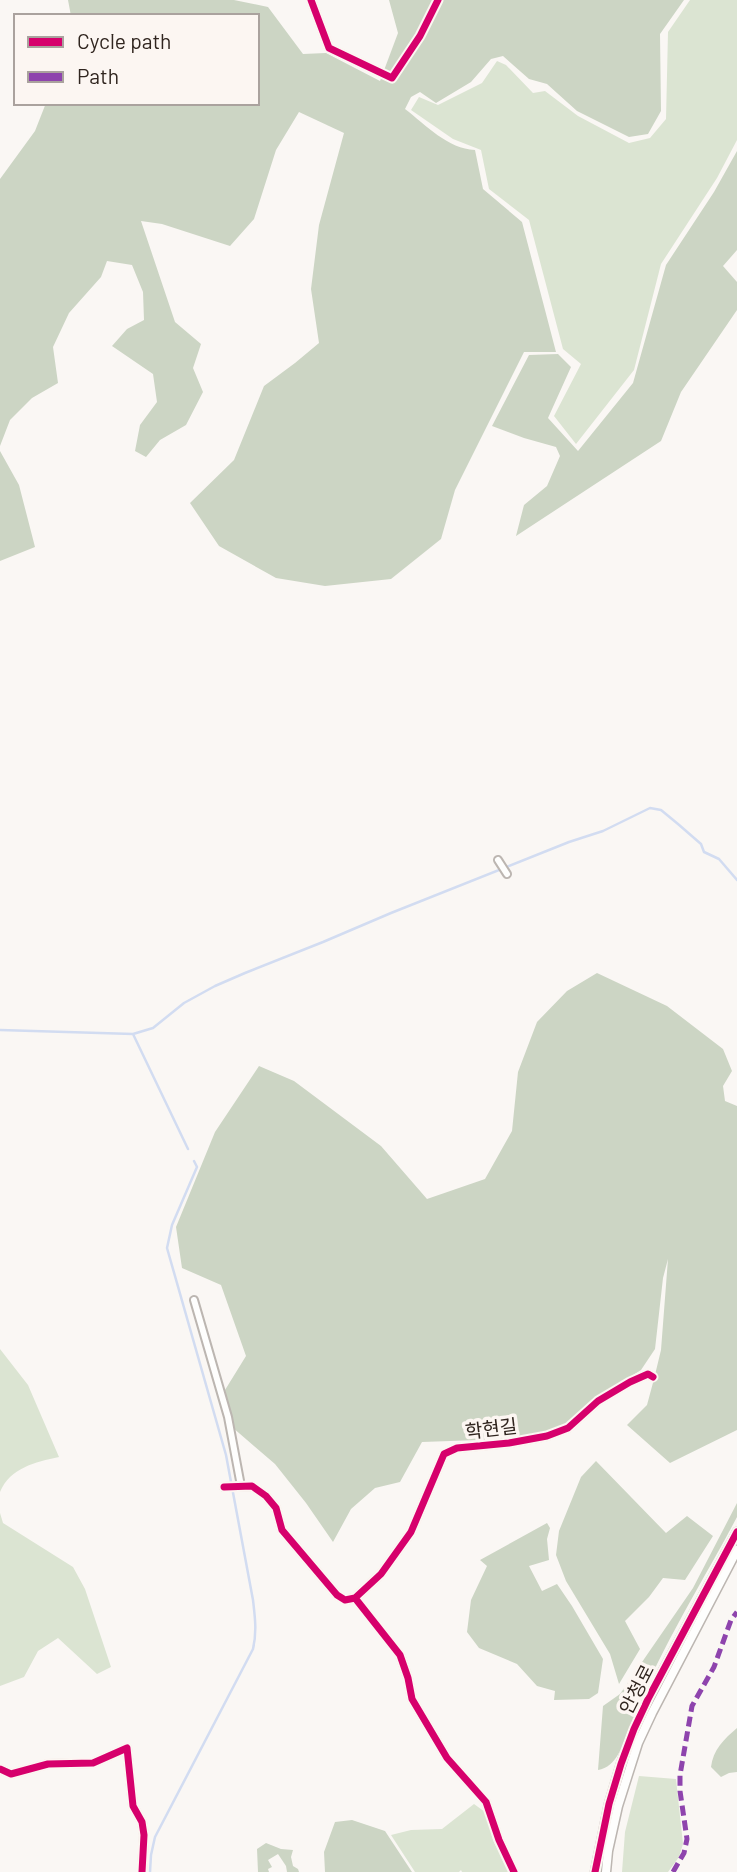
<svg xmlns="http://www.w3.org/2000/svg" width="737" height="1872" viewBox="0 0 737 1872" font-family="Barlow,'Noto Sans KR',sans-serif">
<rect width="100%" height="100%" fill="#faf7f4"/>
<path fill="#dbe4d2" d="M690 0H737V140L717 178 661 264 634 370 576 444 554 416 581 364 563 349 529 220 489 189 481 150 453 139 411 110 419 97 438 105 482 83 497 61 506 65 533 93 545 91 578 116 629 143 650 138 666 119 668 32Z
M0 1349 28 1385 59 1457C35 1462 10 1468 0 1492Z
M0 1513 3 1523 73 1567 85 1589 111 1667 97 1674 58 1638 38 1651 24 1677 0 1686Z
M639 1776 676 1779 683 1844 679 1857 668 1872H622L625 1832Z
M474 1804 485 1812 493 1840 508 1872H462L461 1870 459 1872H415L391 1835 411 1830 442 1829Z"/>
<path fill="#ccd5c4" d="M68 0H234L268 7 303 54 326 53 380 81 398 33 389 0H684L660 34 661 111 648 134 629 137 577 111 547 84 529 79 503 56 491 59 471 82 436 103 420 92 411 97 405 109C426 125 448 149 475 150L483 189 522 222 556 352H524L455 490 441 539 391 579 325 586 276 578 219 546 190 503 234 460 264 386 295 363 319 343 311 289 319 225 344 133 299 112 276 150 254 219 230 246 162 224 141 221 175 322 201 344 193 368 203 392 186 425 160 440 146 457 135 451 140 425 157 402 153 374 112 346 127 329 144 320 143 292 132 265 107 261 101 277 69 313 53 347 58 383 32 398 10 420 0 446V179L35 131 46 103H257V16H71Z
M737 151V250L723 266 737 282V310L681 392 661 441 516 536 524 505 547 486 560 456 556 447 524 438 492 426 529 355 558 354 571 367 548 418 578 451 633 383 666 265 714 192Z
M0 451 19 485 35 547 0 561Z
M597 973 667 1006 723 1049 732 1071 723 1086 725 1101 737 1106V1430L670 1463 627 1425 647 1405 654 1379 661 1350 668 1259 663 1278 655 1349 641 1370 597 1398 566 1426 547 1433 508 1439 422 1442 400 1482 375 1488 351 1509 333 1542 306 1503 275 1464 232 1427 225 1390 246 1356 221 1285 182 1268 176 1227 215 1132 259 1066 294 1081 381 1146 427 1199 485 1179 512 1131 518 1072 537 1022 567 991Z
M596 1461 666 1533 687 1516 713 1536 685 1580 663 1578 649 1597 625 1621 640 1649 619 1684 610 1654 566 1581 556 1555 559 1531 581 1477Z
M737 1503V1517C701 1585 655 1657 629 1729 623 1744 617 1767 598 1770L603 1706 620 1694 693 1588Z
M547 1523 550 1528 547 1539 549 1560 529 1566 542 1591 557 1584 572 1606 603 1659 598 1693 589 1699 554 1700 555 1691 537 1686 517 1664 479 1648 467 1632 471 1600 487 1566 480 1560Z
M737 1728V1772L729 1773 721 1777 711 1767C713 1750 724 1739 737 1728Z
M352 1820 385 1831 412 1872H325L324 1852 335 1822Z
M266 1843 281 1849 293 1850 291 1857 293 1866 298 1869 299 1872H287L286 1866 278 1854 268 1860 272 1867 268 1869 269 1872H258L257 1849Z"/>
<g fill="none" stroke-linecap="round" stroke-linejoin="round">
<path stroke="#d2dcf1" stroke-width="2.5" d="M0 1030 133 1034 188 1149
M133 1034 153 1028 184 1003 215 986 245 973 323 942 391 913 569 842 603 831 650 808 661 810 678 824 701 844 704 852 719 859 737 880
M150 1872 151 1855 155 1837 253 1649C257 1632 255 1617 253 1600L226 1455 167 1248 172 1225 197 1167 194 1161"/>
<g stroke="#bcb6b1" stroke-width="10">
<path id="minor" d="M311 0 329 48 392 78 420 36 438 0
M498 860 507 874
M194 1300 228 1417 241 1486
M224 1487 252 1486 266 1496 276 1508 282 1530 337 1595 345 1600 355 1598 400 1655 408 1678 412 1699 447 1758 486 1802 499 1840 514 1872
M355 1598 381 1574 411 1532 444 1454 457 1448 509 1443 547 1436 568 1428 598 1401 630 1382 648 1374 653 1377
M0 1769 11 1774 48 1764 93 1763 127 1748 133 1806 142 1822 144 1835 142 1872"/>
</g>
<g stroke="#bcb6b1" stroke-width="11">
<path id="tertiary" d="M595 1872 609 1804 621 1764 634 1729 649 1697 737 1532
M606 1872 608 1851 618 1806 638 1743 652 1713 737 1550"/>
</g>
<use href="#minor" stroke="#fefefd" stroke-width="6"/>
<use href="#tertiary" stroke="#fefefd" stroke-width="8"/>
<path stroke="#8e44ad" stroke-width="5" stroke-dasharray="10 5" stroke-linecap="butt" d="M673 1872 684 1853 687 1839 680 1791V1775L692 1706 714 1667 731 1620 737 1612"/>
<g stroke="#fcf6f2" stroke-width="11">
<path id="cycleway" d="M311 0 329 48 392 78 420 36 438 0
M224 1487 252 1486 266 1496 276 1508 282 1530 337 1595 345 1600 355 1598 400 1655 408 1678 412 1699 447 1758 486 1802 499 1840 514 1872
M355 1598 381 1574 411 1532 444 1454 457 1448 509 1443 547 1436 568 1428 598 1401 630 1382 648 1374 653 1377
M0 1769 11 1774 48 1764 93 1763 127 1748 133 1806 142 1822 144 1835 142 1872
M595 1872 609 1804 621 1764 634 1729 649 1697 737 1532"/>
</g>
<use href="#cycleway" stroke="#d6006c" stroke-width="7"/>
</g>
<g text-anchor="middle" dominant-baseline="central" stroke-width="7" stroke-linejoin="round" paint-order="stroke">
<g font-size="19" fill="#30251f" stroke="#fcf6f2">
<text transform="translate(491 1428) rotate(-7)">학현길</text>
<text transform="translate(636 1689) rotate(-63)">안청로</text>
</g>
</g>
<rect x="14" y="14" width="245" height="91" fill="#fcf6f2" stroke="#aaa29e" stroke-width="2"/>
<rect x="28" y="37" width="35" height="10" fill="#d6006c" stroke="#aaa29e" stroke-width="2"/>
<text x="77" y="49" font-size="21" fill="#30251f">Cycle path</text>
<rect x="28" y="72" width="35" height="10" fill="#8e44ad" stroke="#aaa29e" stroke-width="2"/>
<text x="77" y="84" font-size="21" fill="#30251f">Path</text>
</svg>
